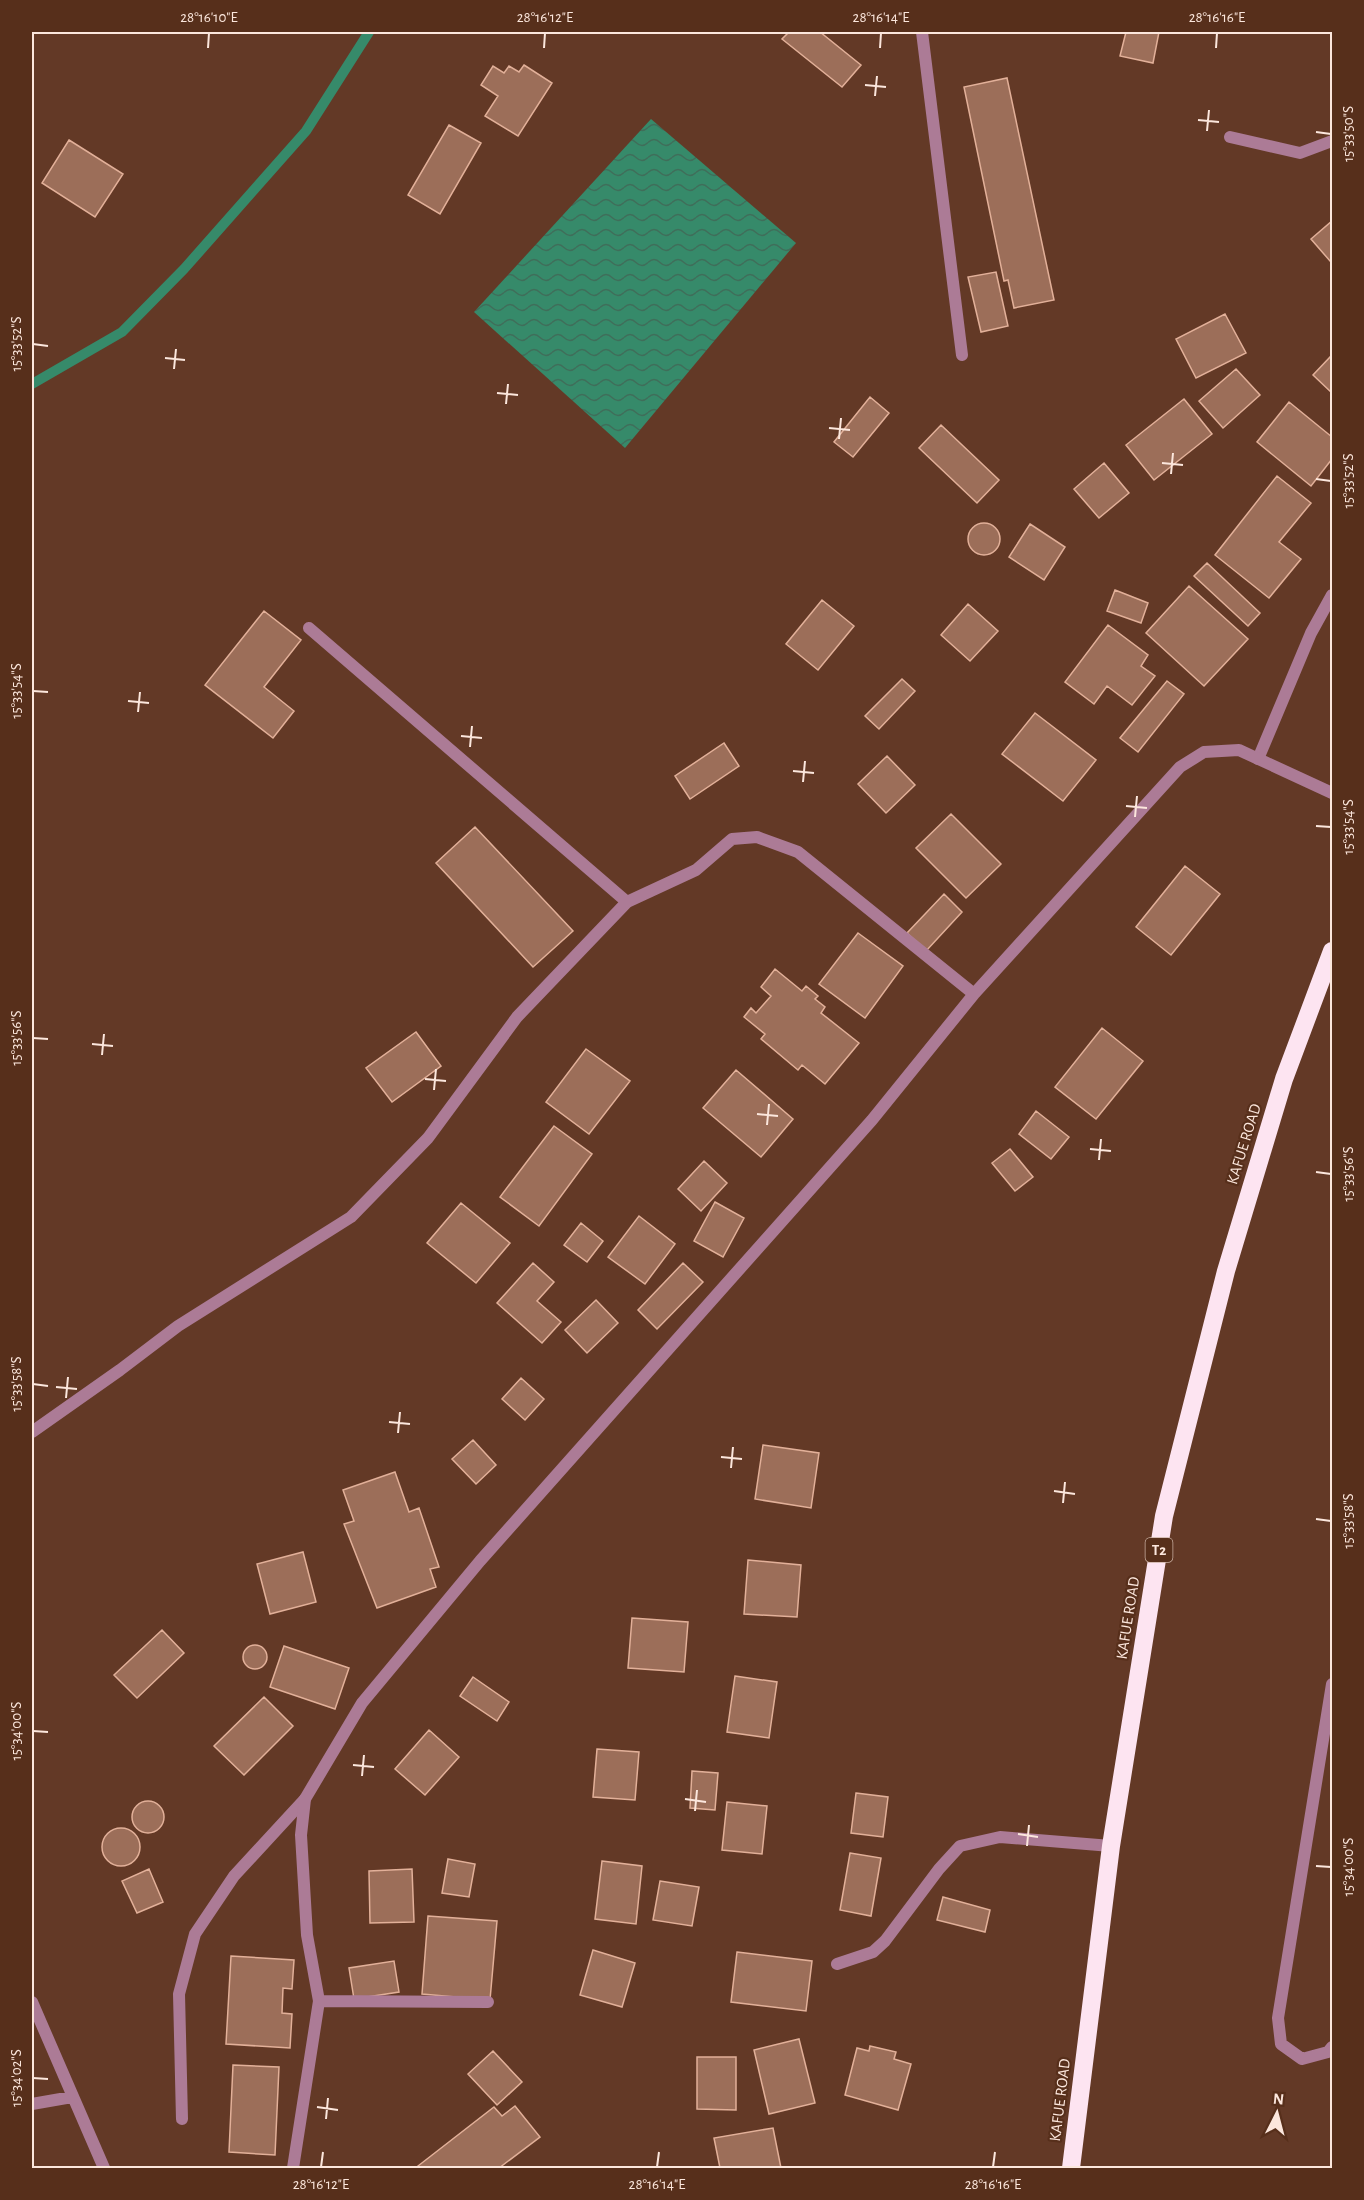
<svg xmlns="http://www.w3.org/2000/svg" width="1364" height="2200" viewBox="0 0 1364 2200" font-family="'Alegreya Sans',sans-serif">
<defs>
<pattern id="water-waves" width="16" height="10" patternUnits="userSpaceOnUse" patternTransform="scale(1.5)"><rect width="16" height="10" fill="#368a6a"/><path d="M0 5q4-4 8 0t8 0" fill="none" stroke="#3f6e5a"/></pattern>
</defs>
<rect width="100%" height="100%" fill="#633926"/>
<path fill="url(#water-waves)" d="M651 119 796 243 625 448 474 312Z"/>
<g fill="none" stroke-linecap="round" stroke-linejoin="round">
<path stroke="#368a6a" stroke-width="10" d="M32 384 122 332 184 269 306 131 369 32"/>
</g>
<path fill="#9c6e59" stroke="#e2b099" stroke-width="1.5" d="M789 32H820L861 65 842 87 782 39Z
M1126 32H1159L1153 63 1120 56Z
M524 65 552 83 518 136 485 116 498 96 481 85 493 66 504 73 509 66 519 72Z
M1007 78 1054 300 1014 308 1008 280 1004 281 964 87Z
M449 125 481 143 440 214 408 195Z
M69 140 123 174 95 217 42 183Z
M1332 221V259L1330 261 1311 239Z
M996 272 1008 326 981 332 968 277Z
M1225 314 1246 353 1196 378 1176 339Z
M1332 355V393L1313 375Z
M1236 369 1260 395 1223 428 1199 401Z
M870 397 889 413 853 457 834 442Z
M1184 399 1212 434 1154 480 1126 445Z
M1289 402 1332 437V459L1311 486 1257 442Z
M941 425 999 480 977 503 919 448Z
M1104 463 1129 493 1099 518 1074 489Z
M1277 476 1311 503 1279 542 1301 559 1269 598 1215 555Z
M968 539a16 16 0 1 1 32 0a16 16 0 1 1-32 0Z
M1030 524 1065 547 1044 580 1009 557Z
M1207 563 1260 613 1248 626 1194 576Z
M1189 586 1248 639 1204 686 1146 633Z
M1115 590 1148 603 1141 623 1107 611Z
M822 600 854 626 818 670 786 644Z
M968 604 998 631 970 661 941 635Z
M264 611 301 640 264 687 294 711 273 738 205 685Z
M1108 625 1148 655 1141 666 1155 676 1132 705 1107 686 1094 704 1065 682Z
M902 679 915 691 879 729 865 716Z
M1167 681 1184 694 1138 752 1120 738Z
M1035 713 1096 760 1063 801 1002 754Z
M724 743 739 766 690 799 675 776Z
M887 756 915 785 886 813 858 784Z
M951 814 1001 864 966 898 916 848Z
M475 827 573 931 533 967 436 863Z
M1185 866 1220 894 1171 955 1136 927Z
M944 894 962 912 926 951 907 933Z
M858 933 903 966 865 1018 819 984Z
M775 969 802 991 806 986 818 996 815 999 825 1007 821 1013 859 1043 825 1084 802 1065 798 1070 761 1039 765 1034 744 1017 751 1008 756 1013 771 996 761 987Z
M1102 1028 1143 1061 1096 1119 1055 1087Z
M416 1032 441 1066 392 1102 366 1068Z
M586 1049 630 1081 589 1134 546 1102Z
M736 1070 793 1119 761 1157 703 1108Z
M1036 1111 1069 1137 1051 1159 1019 1134Z
M554 1126 592 1154 539 1226 500 1197Z
M1010 1149 1033 1177 1015 1191 992 1163Z
M704 1161 727 1183 701 1211 678 1189Z
M715 1202 744 1218 723 1257 694 1241Z
M461 1203 510 1243 476 1283 427 1243Z
M639 1216 675 1244 645 1284 608 1257Z
M581 1223 603 1241 587 1262 564 1245Z
M533 1263 554 1282 537 1301 561 1322 542 1343 497 1303Z
M683 1263 703 1282 657 1329 638 1310Z
M596 1300 618 1323 587 1353 565 1330Z
M521 1378 544 1399 525 1420 502 1399Z
M473 1440 496 1465 476 1484 452 1459Z
M763 1445 819 1453 811 1508 755 1499Z
M395 1472 409 1512 419 1508 439 1567 430 1569 436 1587 377 1608 344 1524 354 1521 343 1490Z
M303 1552 316 1602 270 1614 257 1564Z
M748 1560 801 1565 797 1617 744 1614Z
M632 1618 688 1622 684 1672 628 1668Z
M162 1630 184 1653 137 1698 114 1675Z
M243 1657a12 12 0 1 1 24 0a12 12 0 1 1-24 0Z
M284 1646 349 1668 335 1709 270 1687Z
M735 1676 777 1682 769 1738 727 1732Z
M473 1677 509 1702 497 1721 460 1696Z
M264 1697 293 1726 244 1775 214 1746Z
M429 1730 459 1757 425 1795 395 1769Z
M597 1749 639 1752 635 1800 593 1797Z
M692 1771 718 1773 715 1810 690 1808Z
M856 1793 888 1797 883 1837 851 1833Z
M132 1817a16 16 0 1 1 32 0a16 16 0 1 1-32 0Z
M727 1802 767 1806 762 1854 722 1850Z
M102 1847a19 19 0 1 1 38 0a19 19 0 1 1-38 0Z
M850 1853 881 1858 871 1916 840 1910Z
M448 1859 475 1864 469 1897 442 1893Z
M602 1861 642 1866 636 1924 595 1919Z
M149 1869 163 1902 137 1913 122 1881Z
M412 1869 414 1922 370 1923 369 1871Z
M660 1881 699 1887 692 1926 653 1920Z
M943 1897 990 1910 985 1932 937 1920Z
M428 1916 497 1921 490 2000 422 1994Z
M593 1950 635 1963 622 2007 580 1995Z
M737 1952 812 1961 806 2011 731 2002Z
M231 1956 294 1960 292 1989 283 1988 282 2013 292 2014 290 2048 226 2044Z
M394 1961 399 1992 354 1999 349 1968Z
M799 2039 815 2103 769 2114 754 2050Z
M870 2046 896 2052 894 2059 911 2064 898 2110 845 2095 857 2048 869 2051Z
M493 2051 522 2082 497 2105 468 2074Z
M697 2057H736V2110L697 2109Z
M233 2065 279 2067 275 2155 229 2152Z
M515 2106 540 2137 499 2168H420L418 2166 494 2107 502 2116Z
M773 2128 781 2168H720L714 2138Z"/>
<g fill="none" stroke-linecap="round" stroke-linejoin="round">
<path stroke="#ac7b96" stroke-width="12" d="M1258 759 1311 633 1332 595
M182 2119 179 1994 195 1934 234 1876 305 1799"/>
<path stroke="#ac7b96" stroke-width="12" d="M922 32 962 355
M1230 137 1300 153 1332 141
M309 628 627 902
M32 1432 120 1370 178 1326 351 1217 428 1138 517 1017 627 902 696 870 732 839 757 837 798 852 974 994
M1332 1684 1278 2018 1281 2044 1302 2059 1328 2052 1332 2047
M837 1964 873 1952 885 1941 939 1869 960 1846 1000 1837 1111 1846
M319 2001 488 2002
M32 2002 104 2168
M32 2104 72 2097
M293 2168 319 2001 307 1935 301 1835 305 1799 362 1703 480 1561 872 1120 974 994 1180 767 1204 752 1239 750 1332 793"/>
<path stroke="#fde4f1" stroke-width="18" d="M1071 2168 1111 1846 1164 1516 1226 1271 1284 1079 1332 951"/>
</g>
<path fill="none" stroke="#fce7dd" stroke-width="2" d="M208 48 209 33M544 48 545 33M880 48 881 33M1216 48 1217 33M865 85 886 87M875 96 877 76M1198 120 1219 122M1207 131 1209 110M1316 132 1331 134M33 344 48 346M165 358 185 360M174 369 176 349M497 393 518 395M506 404 508 384M829 428 850 430M839 439 841 418M1162 463 1183 465M1171 474 1173 453M1316 479 1331 481M33 691 48 692M128 701 149 703M138 712 140 692M461 736 482 738M470 747 472 726M793 771 814 773M803 782 805 761M1126 806 1147 808M1135 817 1137 796M1316 826 1331 827M33 1038 48 1039M92 1044 113 1046M102 1055 104 1034M425 1079 446 1081M434 1090 436 1069M757 1114 778 1116M767 1125 769 1104M1090 1149 1111 1151M1099 1160 1101 1139M1316 1172 1331 1174M33 1384 48 1386M56 1387 77 1389M66 1398 68 1377M389 1422 410 1424M398 1433 400 1412M721 1457 742 1459M731 1468 733 1447M1054 1491 1075 1494M1063 1503 1065 1482M1316 1519 1331 1521M33 1731 48 1732M353 1765 374 1767M362 1776 364 1755M685 1799 706 1802M695 1811 697 1790M1018 1834 1038 1837M1027 1846 1029 1825M1316 1866 1331 1867M33 2078 48 2079M317 2107 338 2110M326 2119 328 2098M321 2167 323 2152M657 2167 659 2152M993 2167 995 2152"/>
<g text-anchor="middle" dominant-baseline="central" stroke-width="4.5" stroke-linejoin="round" paint-order="stroke">
<rect fill="#572f1b" stroke="#cab0a3" stroke-width="1.5" x="1145.5" y="1538" width="27" height="24" rx="4.5"/>
<g font-size="15" font-weight="bold" fill="#fce7dd">
<text x="1159" y="1550">T2</text>
</g>
<g font-size="16" fill="#fce7dd" stroke="#572f1b">
<text transform="translate(1244 1144) rotate(-73)">KAFUE ROAD</text>
<text transform="translate(1128 1618) rotate(-81)">KAFUE ROAD</text>
<text transform="translate(1060 2100) rotate(-83)">KAFUE ROAD</text>
</g>
</g>
<rect width="1364" height="2200" fill="none" stroke="#572f1b" stroke-width="66"/>
<g transform="translate(1277 2113) rotate(6)" stroke="#572f1b" stroke-width="4.5" paint-order="stroke">
<path d="M0-4.5L10 22L0 15L-10 22Z" fill="#fce7dd"/>
<text y="-9" font-size="16" font-weight="bold" text-anchor="middle" fill="#fce7dd">N</text>
</g>
<rect x="33" y="33" width="1298" height="2134" fill="none" stroke="#fce7dd" stroke-width="2"/>
<g font-size="15" text-anchor="middle" fill="#fce7dd">
<text x="209" y="22">28°16'10"E</text>
<text x="545" y="22">28°16'12"E</text>
<text x="881" y="22">28°16'14"E</text>
<text x="1217" y="22">28°16'16"E</text>
<text transform="translate(1348 134) rotate(-90)" y="5">15°33'50"S</text>
<text transform="translate(16 344) rotate(-90)" y="5">15°33'52"S</text>
<text transform="translate(1348 481) rotate(-90)" y="5">15°33'52"S</text>
<text transform="translate(16 691) rotate(-90)" y="5">15°33'54"S</text>
<text transform="translate(1348 827) rotate(-90)" y="5">15°33'54"S</text>
<text transform="translate(16 1038) rotate(-90)" y="5">15°33'56"S</text>
<text transform="translate(1348 1174) rotate(-90)" y="5">15°33'56"S</text>
<text transform="translate(16 1384) rotate(-90)" y="5">15°33'58"S</text>
<text transform="translate(1348 1521) rotate(-90)" y="5">15°33'58"S</text>
<text transform="translate(16 1731) rotate(-90)" y="5">15°34'00"S</text>
<text transform="translate(1348 1867) rotate(-90)" y="5">15°34'00"S</text>
<text transform="translate(16 2078) rotate(-90)" y="5">15°34'02"S</text>
<text x="321" y="2189">28°16'12"E</text>
<text x="657" y="2189">28°16'14"E</text>
<text x="993" y="2189">28°16'16"E</text>
</g>
</svg>
